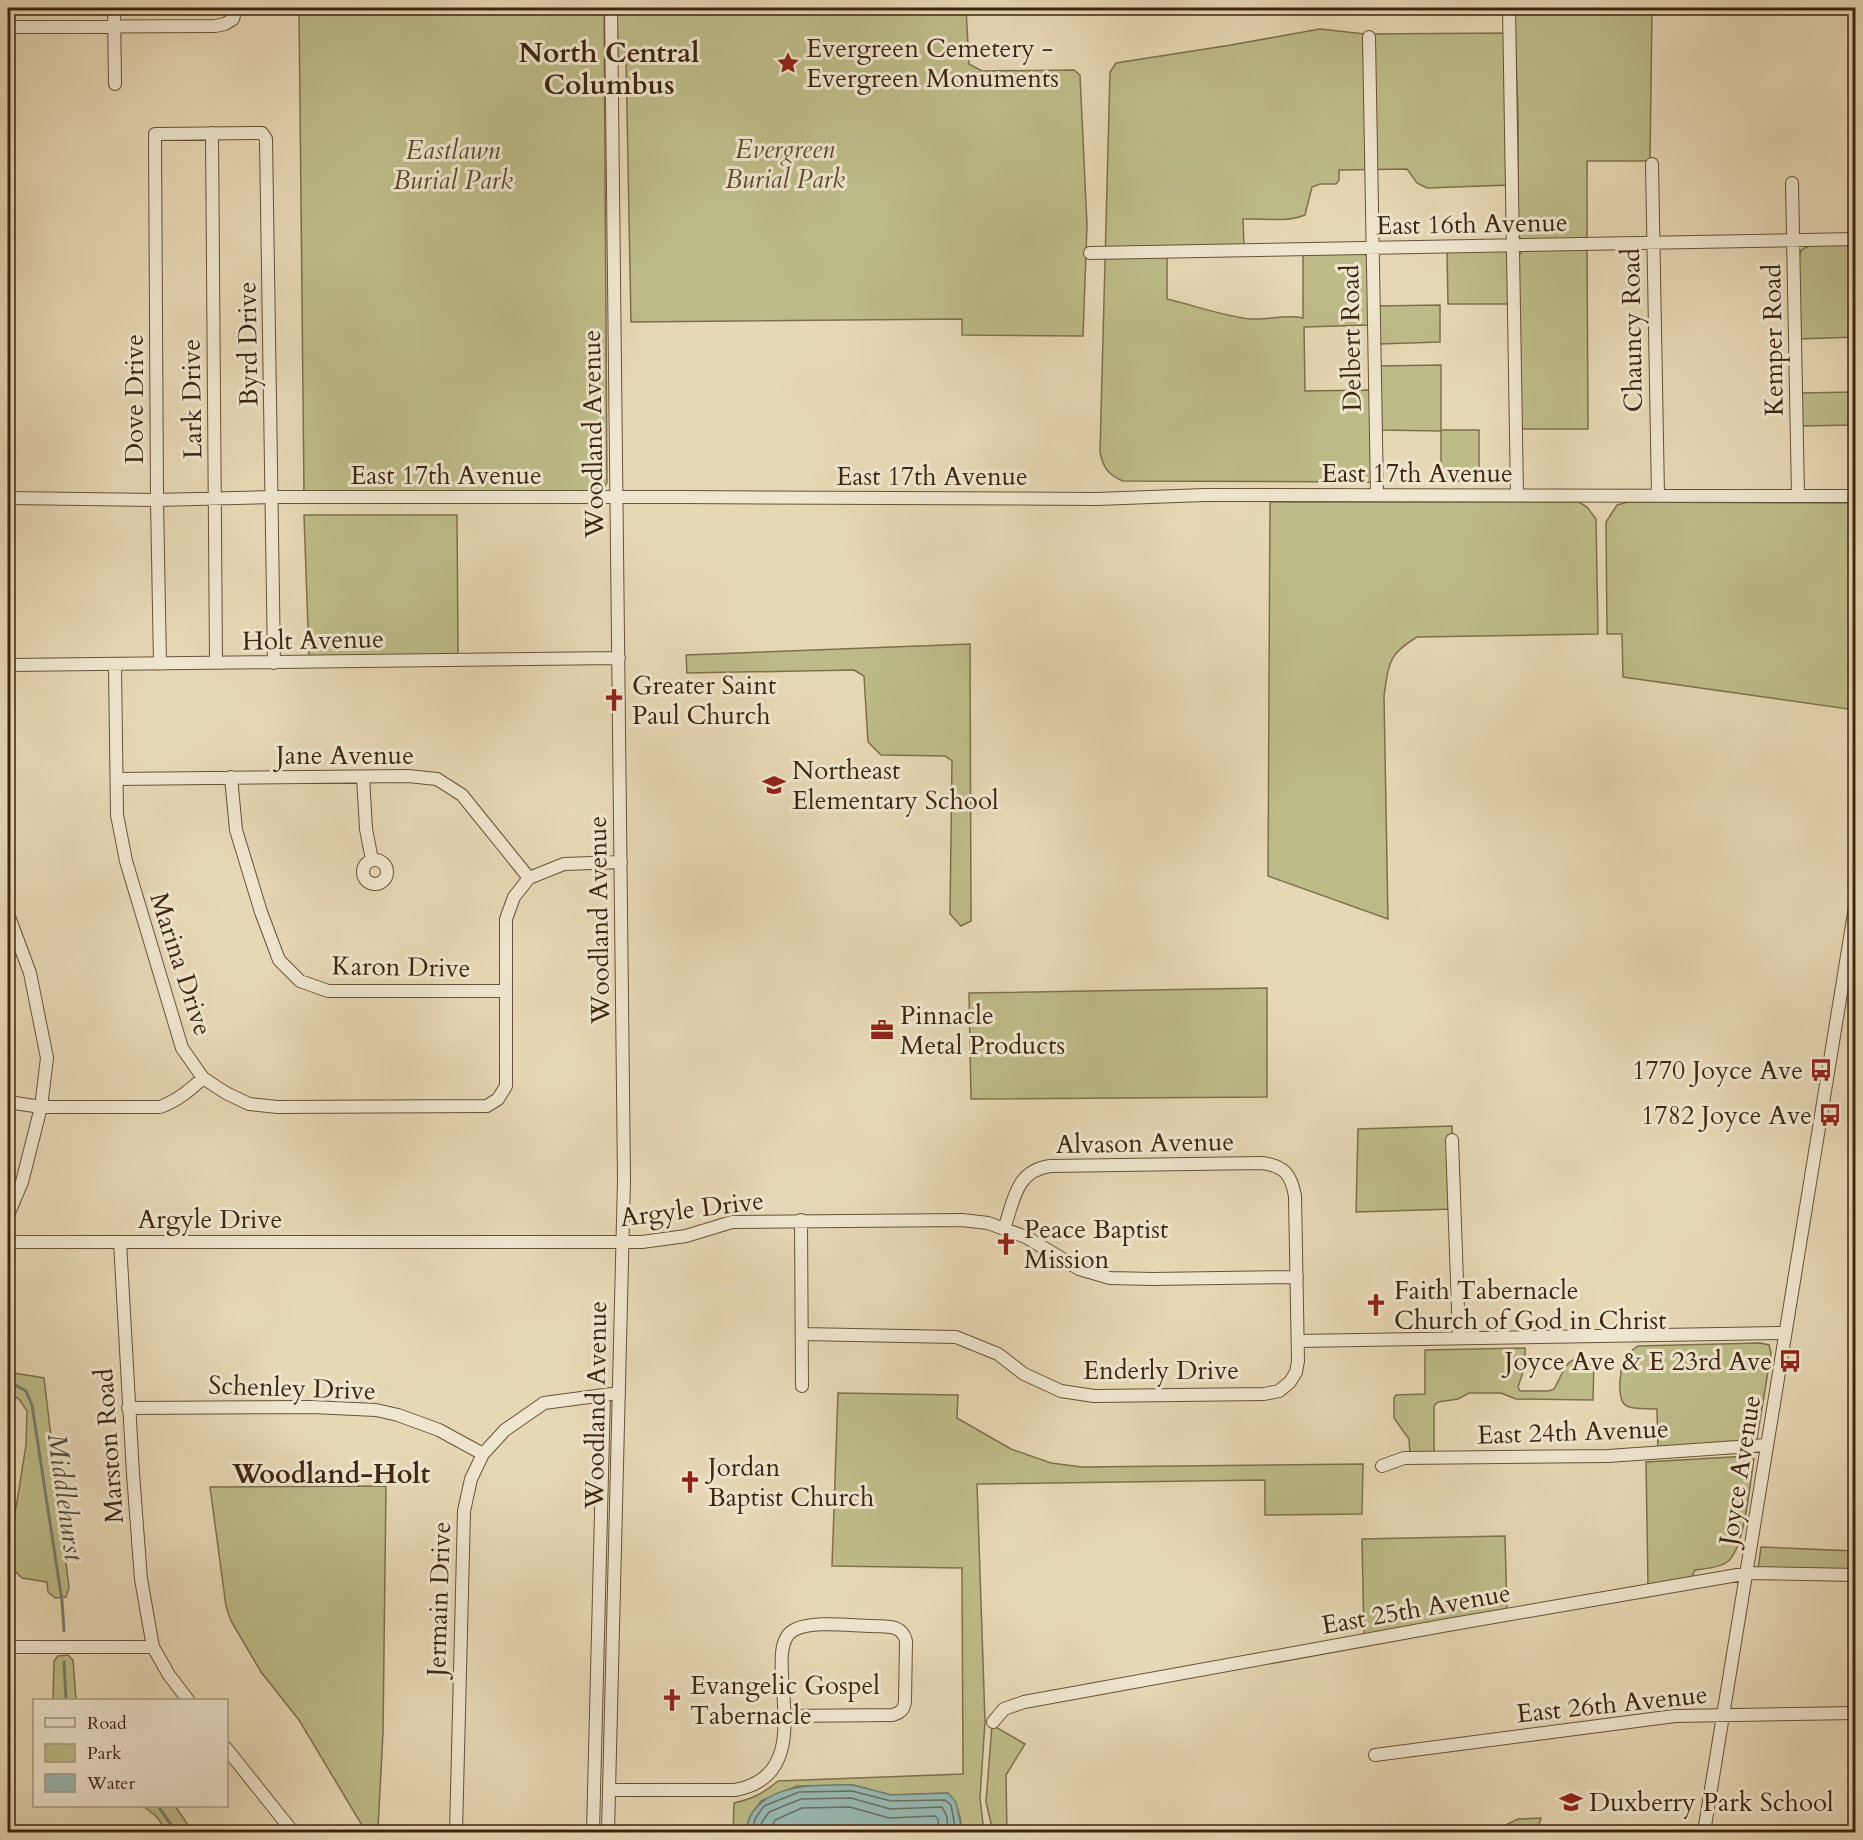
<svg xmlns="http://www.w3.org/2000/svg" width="1863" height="1840" viewBox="0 0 1863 1840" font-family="Cardo,serif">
<rect width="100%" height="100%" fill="#e7d8b5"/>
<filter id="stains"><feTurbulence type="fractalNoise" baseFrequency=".00333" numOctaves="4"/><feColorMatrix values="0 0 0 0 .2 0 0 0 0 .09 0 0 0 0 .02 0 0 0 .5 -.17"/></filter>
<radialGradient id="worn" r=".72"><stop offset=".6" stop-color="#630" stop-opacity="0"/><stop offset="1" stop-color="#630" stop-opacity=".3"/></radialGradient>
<path fill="#bdbc88" stroke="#7e704c" stroke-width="1.5" d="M299 8H604L607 482 604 489 592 493 304 492Z
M617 8H966L969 64 982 71 1074 70 1080 75 1087 225 1083 336 962 335V319L631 322 626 59H618Z
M1514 8H1652L1650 161H1587V239L1522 240 1518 236V112Z
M1320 29 1365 34 1506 33 1510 185 1427 188 1417 183 1407 169 1339 170V180L1336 184H1320L1312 187 1305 215C1284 223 1265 218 1243 219L1244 246 1167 255V299C1193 305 1226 317 1251 319 1269 320 1287 314 1303 318V254L1361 253 1366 255 1369 261 1371 325 1304 327 1305 391 1373 390 1372 482 1123 481C1108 475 1103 467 1100 452L1110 72 1116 63 1231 45Z
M1812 244H1846L1855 257V337L1799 339 1797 265 1801 250Z
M1587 247 1588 429H1519L1517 258 1522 251Z
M1502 250 1509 252 1511 304H1448L1447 253 1451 251Z
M1440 305V342L1378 344 1377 306Z
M1441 365V430H1479V481H1441V431L1379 430 1378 366Z
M1855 392V425L1802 426 1801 393Z
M1270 502H1579L1587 507 1596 519 1598 634 1417 637C1387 655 1389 664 1384 696L1388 919 1268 876Z
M1628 502 1855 503V710L1623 677 1622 634H1607L1606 522 1617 505Z
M304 515H457L458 655 309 657Z
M970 644 971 921 961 926 950 914 952 761 945 756 881 755 868 742 864 676 854 670 687 673 686 655Z
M1267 988V1097L971 1099 969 993Z
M1452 1126 1454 1209 1356 1212 1358 1129Z
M1760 1343 1769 1345 1771 1353 1757 1439 1747 1445 1658 1451 1657 1409C1648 1408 1635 1410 1627 1406 1615 1401 1621 1367 1624 1356L1638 1346Z
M1525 1348V1366L1518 1387 1520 1391H1549L1554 1389C1568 1364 1564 1356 1594 1359L1593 1400 1516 1399 1501 1393H1469L1458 1399 1438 1402 1434 1406V1453L1410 1454 1409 1439 1394 1418V1398L1396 1395 1425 1394V1350Z
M8 1372 44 1378 69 1588 66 1597 55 1598 48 1592 47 1582 22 1578 14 1570 11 1539 26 1445 27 1411 19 1399 8 1393Z
M838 1393 958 1395 957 1418 1011 1449 1051 1463 1082 1467 1363 1464 1362 1514 1265 1515V1480L977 1484 985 1721 980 1798 984 1832H961C962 1818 958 1805 948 1793L891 1795 853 1785 797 1786 761 1801 750 1816 745 1832H733L734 1803C752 1799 764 1793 778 1781L963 1774 962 1568 832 1566Z
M1748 1456 1754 1459C1750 1481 1745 1550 1727 1562 1719 1568 1705 1569 1695 1570L1691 1579 1648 1585 1646 1462Z
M386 1486 383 1733 378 1828 374 1832H366L299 1720 261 1672 231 1621 226 1606 210 1487Z
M1505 1536 1507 1611 1364 1635 1362 1539Z
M1761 1547 1855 1551V1570L1758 1569Z
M68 1655 73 1660 76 1700H53L54 1661 58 1656Z
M992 1725 1025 1744 1006 1775 1007 1832H993L986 1802Z
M143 1806H175L193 1832H167L157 1817Z
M1518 1819 1541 1818 1537 1832H1491Z"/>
<path fill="#98b9b4" stroke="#747e72" stroke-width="1.5" d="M853 1785 891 1795 948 1793 956 1802 962 1831 745 1832C747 1827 748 1820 751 1815 770 1782 820 1785 853 1785Z"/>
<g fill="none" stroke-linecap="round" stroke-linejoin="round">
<path stroke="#6b6f62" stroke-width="1.5" d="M752 1832 755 1819 764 1806 799 1792 852 1791 891 1801 945 1800 951 1805 956 1832
M759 1832 762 1822 769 1812 801 1799 851 1798 890 1809 942 1807 947 1817 948 1832
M769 1832 775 1820 802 1808 850 1807 889 1818 935 1816 938 1819 939 1832"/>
<path stroke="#747e72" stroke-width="3" d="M8 1381 26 1391 32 1405 62 1601 64 1631
M64 1662 66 1700
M158 1806 176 1832"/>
<g stroke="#685238" stroke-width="14">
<path id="minor" d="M114 8 115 84
M1509 8 1517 495
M8 27 215 26 225 24 233 19 236 8
M1369 37 1377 495
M212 133 216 663
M1652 164 1658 495
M1792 183 1798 495
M1090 253 1856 239
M8 498 157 500 272 497H681L1097 499 1204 495 1856 496
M160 664 157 500 155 134 262 133 266 139 274 663
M8 665 619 658
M115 665 117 815 126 861 182 1048 203 1078 226 1093 249 1104 277 1107 487 1106 498 1099 506 1086V919L514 897 529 878 564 864 621 862
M231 777 236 830 261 912 279 960 300 981 328 991H506
M363 777 366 829 372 860
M117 779 408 776 437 779 462 795 529 878
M363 872a12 12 0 1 1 24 0a12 12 0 1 1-24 0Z
M8 914 30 973 47 1058 41 1107 22 1182 8 1215
M8 1102 41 1107H160C177 1101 190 1090 203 1078
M1452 1140 1459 1338
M801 1220 802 1386
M8 1242H642L686 1236 732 1222 962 1220 988 1223 1026 1237 1079 1269 1110 1278 1152 1279 1297 1277
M120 1242 133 1474 141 1579 153 1647
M802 1334 956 1337 998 1354 1024 1374 1061 1391 1094 1396 1264 1394 1279 1391 1290 1382 1296 1372 1298 1361 1295 1196C1291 1174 1284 1166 1262 1163L1050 1166C1015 1171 1014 1201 1004 1229
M1298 1341 1784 1333
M128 1408 312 1407 376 1410 398 1415 439 1430 483 1454
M1382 1466 1404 1458 1608 1456 1766 1445
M8 1647H153L169 1675 188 1700
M993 1722 1004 1709 1024 1702 1442 1626 1749 1573 1856 1575
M226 1748 293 1832
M1375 1755 1675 1716 1856 1713
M609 1790H735C826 1774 756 1650 794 1630 813 1620 852 1626 872 1626 887 1627 902 1624 906 1641L905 1701C904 1710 901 1712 893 1715L784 1716
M456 1832 464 1511 471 1479 483 1454 505 1430 544 1403 619 1393
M593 1832 604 1395
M608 1832 624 1180 611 8
M1704 1832 1856 901"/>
</g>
<use href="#minor" stroke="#efe6cf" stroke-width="12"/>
</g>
<defs>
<g id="sight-bare" transform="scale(1.8)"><path d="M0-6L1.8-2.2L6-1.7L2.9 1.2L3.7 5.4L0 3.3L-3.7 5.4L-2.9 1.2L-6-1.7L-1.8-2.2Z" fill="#8f2418" stroke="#efe6cf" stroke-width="2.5" paint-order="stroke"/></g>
<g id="church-bare" transform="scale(1.8)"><path d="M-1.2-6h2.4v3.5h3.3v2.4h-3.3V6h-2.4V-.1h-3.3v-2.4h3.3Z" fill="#8f2418" stroke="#efe6cf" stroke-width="2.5" paint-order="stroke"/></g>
<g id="school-bare" transform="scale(1.8)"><path d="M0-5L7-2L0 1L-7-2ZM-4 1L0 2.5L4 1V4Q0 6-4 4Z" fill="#8f2418" stroke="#efe6cf" stroke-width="2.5" paint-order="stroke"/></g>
<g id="office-bare" transform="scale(1.8)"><path d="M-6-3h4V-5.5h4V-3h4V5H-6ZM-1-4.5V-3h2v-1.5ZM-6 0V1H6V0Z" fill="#8f2418" stroke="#efe6cf" stroke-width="2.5" paint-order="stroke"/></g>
<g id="bus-bare" transform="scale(1.8)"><path d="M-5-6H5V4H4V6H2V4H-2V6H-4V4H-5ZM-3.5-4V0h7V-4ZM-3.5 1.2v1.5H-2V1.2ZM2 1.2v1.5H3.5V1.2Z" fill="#8f2418" stroke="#efe6cf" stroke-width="2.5" paint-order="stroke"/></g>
</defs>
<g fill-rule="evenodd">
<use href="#sight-bare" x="788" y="63"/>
<use href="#church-bare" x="614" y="700"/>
<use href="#school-bare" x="774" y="785"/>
<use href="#office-bare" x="882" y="1030"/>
<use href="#bus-bare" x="1821" y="1070"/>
<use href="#bus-bare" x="1830" y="1115"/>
<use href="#church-bare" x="1006" y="1244"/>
<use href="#church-bare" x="1376" y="1305"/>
<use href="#bus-bare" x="1790" y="1361"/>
<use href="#church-bare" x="690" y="1482"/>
<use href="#church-bare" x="672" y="1700"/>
<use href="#school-bare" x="1571" y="1802"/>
</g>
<g text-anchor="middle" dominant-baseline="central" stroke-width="6" stroke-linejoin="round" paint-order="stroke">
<g font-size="26" fill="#3e250f" stroke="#efe6cf" text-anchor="start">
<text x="806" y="48">Evergreen Cemetery -<tspan x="806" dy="30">Evergreen Monuments</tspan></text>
<text x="632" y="685">Greater Saint<tspan x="632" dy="30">Paul Church</tspan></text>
<text x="792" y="770">Northeast<tspan x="792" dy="30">Elementary School</tspan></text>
<text x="900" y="1015">Pinnacle<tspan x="900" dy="30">Metal Products</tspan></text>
<text x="1803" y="1070" text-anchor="end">1770 Joyce Ave</text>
<text x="1812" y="1115" text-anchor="end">1782 Joyce Ave</text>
<text x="1024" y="1229">Peace Baptist<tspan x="1024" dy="30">Mission</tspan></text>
<text x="1394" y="1290">Faith Tabernacle<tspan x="1394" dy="30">Church of God in Christ</tspan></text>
<text x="1772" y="1361" text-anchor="end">Joyce Ave &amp; E 23rd Ave</text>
<text x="708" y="1467">Jordan<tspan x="708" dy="30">Baptist Church</tspan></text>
<text x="690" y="1685">Evangelic Gospel<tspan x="690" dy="30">Tabernacle</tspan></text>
<text x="1589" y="1802">Duxberry Park School</text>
</g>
<g font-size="26" font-style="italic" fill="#5e4b2d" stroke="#efe6cf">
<text x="785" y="149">Evergreen<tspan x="785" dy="30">Burial Park</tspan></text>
<text x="453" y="150">Eastlawn<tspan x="453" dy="30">Burial Park</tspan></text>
</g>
<g font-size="26" fill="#3e250f" stroke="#efe6cf">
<text transform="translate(1472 224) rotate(-1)">East 16th Avenue</text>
<text transform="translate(1632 330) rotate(-91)">Chauncy Road</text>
<text transform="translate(1351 338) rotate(-91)">Delbert Road</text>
<text transform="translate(1773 340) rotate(-91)">Kemper Road</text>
<text transform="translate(248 344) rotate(-91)">Byrd Drive</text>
<text transform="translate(134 399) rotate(-90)">Dove Drive</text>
<text transform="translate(192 399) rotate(-91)">Lark Drive</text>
<text transform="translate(593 434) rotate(-91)">Woodland Avenue</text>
<text x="1417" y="473">East 17th Avenue</text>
<text x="446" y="475">East 17th Avenue</text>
<text x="932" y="476">East 17th Avenue</text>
<text transform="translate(313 640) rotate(-1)">Holt Avenue</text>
<text x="345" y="755">Jane Avenue</text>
<text transform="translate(599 920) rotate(-91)">Woodland Avenue</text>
<text transform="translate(181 964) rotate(72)">Marina Drive</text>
<text transform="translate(401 967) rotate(1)">Karon Drive</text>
<text transform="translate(1145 1143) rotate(-1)">Alvason Avenue</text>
<text transform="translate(692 1209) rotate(-7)">Argyle Drive</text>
<text x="210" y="1219">Argyle Drive</text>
<text x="1161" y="1370">Enderly Drive</text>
<text transform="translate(292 1388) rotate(2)">Schenley Drive</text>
<text transform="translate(596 1405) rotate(-89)">Woodland Avenue</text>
<text transform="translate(1573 1432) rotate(-2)">East 24th Avenue</text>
<text transform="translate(109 1446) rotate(-94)">Marston Road</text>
<text transform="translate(1740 1470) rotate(-81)">Joyce Avenue</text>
<text transform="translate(439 1599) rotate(-88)">Jermain Drive</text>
<text transform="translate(1416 1609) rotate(-10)">East 25th Avenue</text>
<text transform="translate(1612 1704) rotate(-6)">East 26th Avenue</text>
</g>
<g font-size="27" font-weight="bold" fill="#3e250f" stroke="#efe6cf">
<text x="331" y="1474">Woodland-Holt</text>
</g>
<g font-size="27" font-style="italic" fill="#544a38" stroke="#efe6cf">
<text transform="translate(65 1497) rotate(82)">Middlehurst</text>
</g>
<g font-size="28" font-weight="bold" fill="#3e250f" stroke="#efe6cf">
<text x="609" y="53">North Central<tspan x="609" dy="32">Columbus</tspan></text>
</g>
</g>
<rect width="1863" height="1840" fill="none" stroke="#e7d8b5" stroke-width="30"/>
<rect x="9" y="9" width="1845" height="1822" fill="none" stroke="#3e250f" stroke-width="3"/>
<rect x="15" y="15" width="1833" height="1810" fill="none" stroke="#3e250f" stroke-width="1.5"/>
<rect x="33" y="1699" width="195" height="108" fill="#efe6cf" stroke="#a89982" stroke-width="1.5"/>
<rect x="45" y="1718" width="30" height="9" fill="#efe6cf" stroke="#a89982" stroke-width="1.5"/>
<text x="87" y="1729" font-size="18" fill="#3e250f">Road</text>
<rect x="45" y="1744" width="30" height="18" fill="#bdbc88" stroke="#a89982" stroke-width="1.5"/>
<text x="87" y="1759" font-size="18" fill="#3e250f">Park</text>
<rect x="45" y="1774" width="30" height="18" fill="#98b9b4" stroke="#a89982" stroke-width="1.5"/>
<text x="87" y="1789" font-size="18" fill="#3e250f">Water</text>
<rect width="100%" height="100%" filter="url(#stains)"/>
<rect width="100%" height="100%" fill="url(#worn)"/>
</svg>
